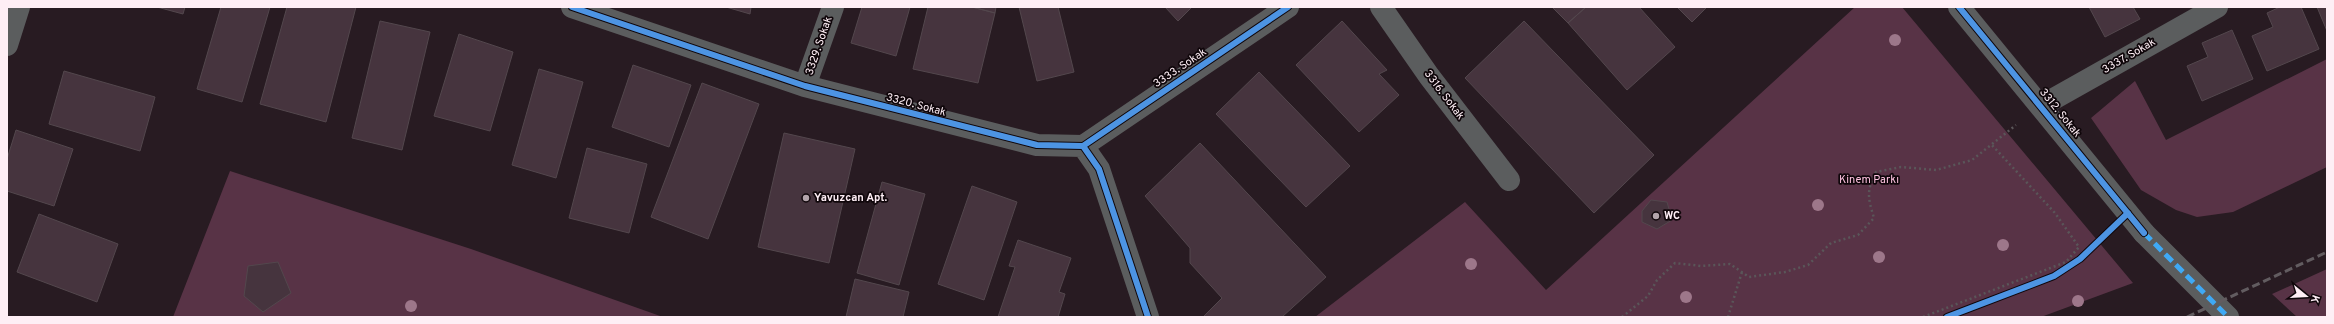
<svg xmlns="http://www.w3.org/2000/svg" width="2334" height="324" viewBox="0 0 2334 324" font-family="Overpass,sans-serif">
<rect width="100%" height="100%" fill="#281b22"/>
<path fill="#583346" d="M1855 7H1902L2133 283 2041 317H1315L1465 202 1546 290Z
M2327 59V167L2233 212 2197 217 2176 210 2141 190 2091 118 2135 81 2166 140Z
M230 171 471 249 663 317H173Z
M2327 269V317H2297L2272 294Z"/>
<path fill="#46343e" stroke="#53474d" d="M157 7H185L183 14Z
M221 7H270L242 102 197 89Z
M287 7H356L326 122 260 104Z
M726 7H751L750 14Z
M862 7H910L896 56 851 43Z
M928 7H972L995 13 978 83 913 69Z
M972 7H996L995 13Z
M1019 7H1058L1074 72 1037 81Z
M1165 7H1192L1178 21Z
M1552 7H1586L1568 23Z
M1586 7H1639L1675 47 1627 90 1568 23Z
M1677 7H1707L1692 22Z
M2089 7H2133L2140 19 2105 37Z
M2280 7H2301L2319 49 2267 71 2252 36 2273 27 2267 13Z
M2317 7H2327V31Z
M380 21 430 32 402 150 352 138Z
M1342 21 1387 70 1379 74 1399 95 1359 132 1296 65Z
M1524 21 1654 155 1594 213 1465 78Z
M2232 30 2253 79 2202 101 2187 66 2208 57 2202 43Z
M459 34 513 52 490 131 434 116Z
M633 65 691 85 669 147 612 127Z
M539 69 583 82 556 178 512 165Z
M64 71 155 97 140 151 49 124Z
M1259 72 1350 166 1306 207 1216 114Z
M702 83 759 104 708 239 651 217Z
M16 130 73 149 54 206 7 191V159Z
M784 133 855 149 829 263 758 247Z
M1200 143 1326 277 1282 317H1203L1222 298 1190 263V248L1145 196Z
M587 148 647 164 629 233 569 218Z
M882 182 925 194 899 285 857 273Z
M972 186 1017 202 984 300 938 284Z
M1651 200 1667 202 1672 220 1657 229 1642 222V211Z
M39 214 118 244 97 302 17 272Z
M1018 240 1071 258 1059 292 1065 294 1058 317H998L1015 267 1009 266Z
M278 262 291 293 263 312 244 296 248 266Z
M855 279 909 292 903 317H846Z"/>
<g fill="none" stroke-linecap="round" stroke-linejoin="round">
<path stroke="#5a5659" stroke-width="2.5" stroke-dasharray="2 3" stroke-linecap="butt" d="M1622 317 1648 296 1657 280 1675 263 1701 266 1730 264 1749 277 1785 272 1808 265 1831 243 1858 235 1874 218C1868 198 1866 191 1876 172L1901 167 1936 170 1972 160 2016 125
M1728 317 1742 272
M1923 317 2066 262 2079 247 2055 213 1991 144"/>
<path stroke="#5b5d5e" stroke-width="22" d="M2144 233 2228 317"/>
<path stroke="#5b5d5e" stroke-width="22" d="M572 7 805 86 1037 145 1083 146 1099 169 1148 317
M1381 7 1429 76 1509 180
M1959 7 2144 233
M7 45 19 7
M805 86 833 7
M2041 106 2217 7
M1083 146 1288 7"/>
<path stroke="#625c60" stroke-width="3" stroke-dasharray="8 4" stroke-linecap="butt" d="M2187 317 2327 252"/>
<path stroke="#3fa9f5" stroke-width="5" stroke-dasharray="10 5" stroke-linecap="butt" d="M2144 233 2228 317"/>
<g stroke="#0f060a" stroke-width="8">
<path id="cycleway" d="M572 7 805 86 1037 145 1083 146 1099 169 1148 317
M1959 7 2144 233
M1083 146 1288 7
M1947 317 2054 276 2080 259 2128 213"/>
</g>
<use href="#cycleway" stroke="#4d94e3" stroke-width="6"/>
</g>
<g fill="#9d778a">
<circle cx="1895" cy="40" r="6"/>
<circle cx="1818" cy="205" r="6"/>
<circle cx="2003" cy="245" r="6"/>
<circle cx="1879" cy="257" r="6"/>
<circle cx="1471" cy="264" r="6"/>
<circle cx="1686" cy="297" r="6"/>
<circle cx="2078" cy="301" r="6"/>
<circle cx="411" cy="306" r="6"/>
</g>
<g fill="#b3a4ab" stroke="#0f060a" stroke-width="1.5">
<circle cx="806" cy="198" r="4"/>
<circle cx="1656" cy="216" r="4"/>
</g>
<g text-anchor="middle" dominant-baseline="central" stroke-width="3.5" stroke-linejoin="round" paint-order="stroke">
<g font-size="11" fill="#feeef5" stroke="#0f060a">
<text transform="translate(819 46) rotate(-71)">3329. Sokak</text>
<text transform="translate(2129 56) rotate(-30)">3337. Sokak</text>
<text transform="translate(1180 68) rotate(-34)">3333. Sokak</text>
<text transform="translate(1444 95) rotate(53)">3316. Sokak</text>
<text transform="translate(916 105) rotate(15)">3320. Sokak</text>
<text transform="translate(2060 113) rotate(51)">3312. Sokak</text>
</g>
<g font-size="11" fill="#fdc2df" stroke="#0f060a">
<text x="1869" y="180">Kinem Parkı</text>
</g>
<g font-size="11" font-weight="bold" fill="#feeef5" stroke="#0f060a" text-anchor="start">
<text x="814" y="198">Yavuzcan Apt.</text>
<text x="1664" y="216">WC</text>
</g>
</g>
<rect width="2334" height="324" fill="none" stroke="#feeef5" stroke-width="16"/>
<g transform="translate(2306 296) rotate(108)" stroke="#0f060a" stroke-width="3" paint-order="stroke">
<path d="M0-3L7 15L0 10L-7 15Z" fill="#feeef5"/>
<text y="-6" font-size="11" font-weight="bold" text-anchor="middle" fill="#feeef5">K</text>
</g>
</svg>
